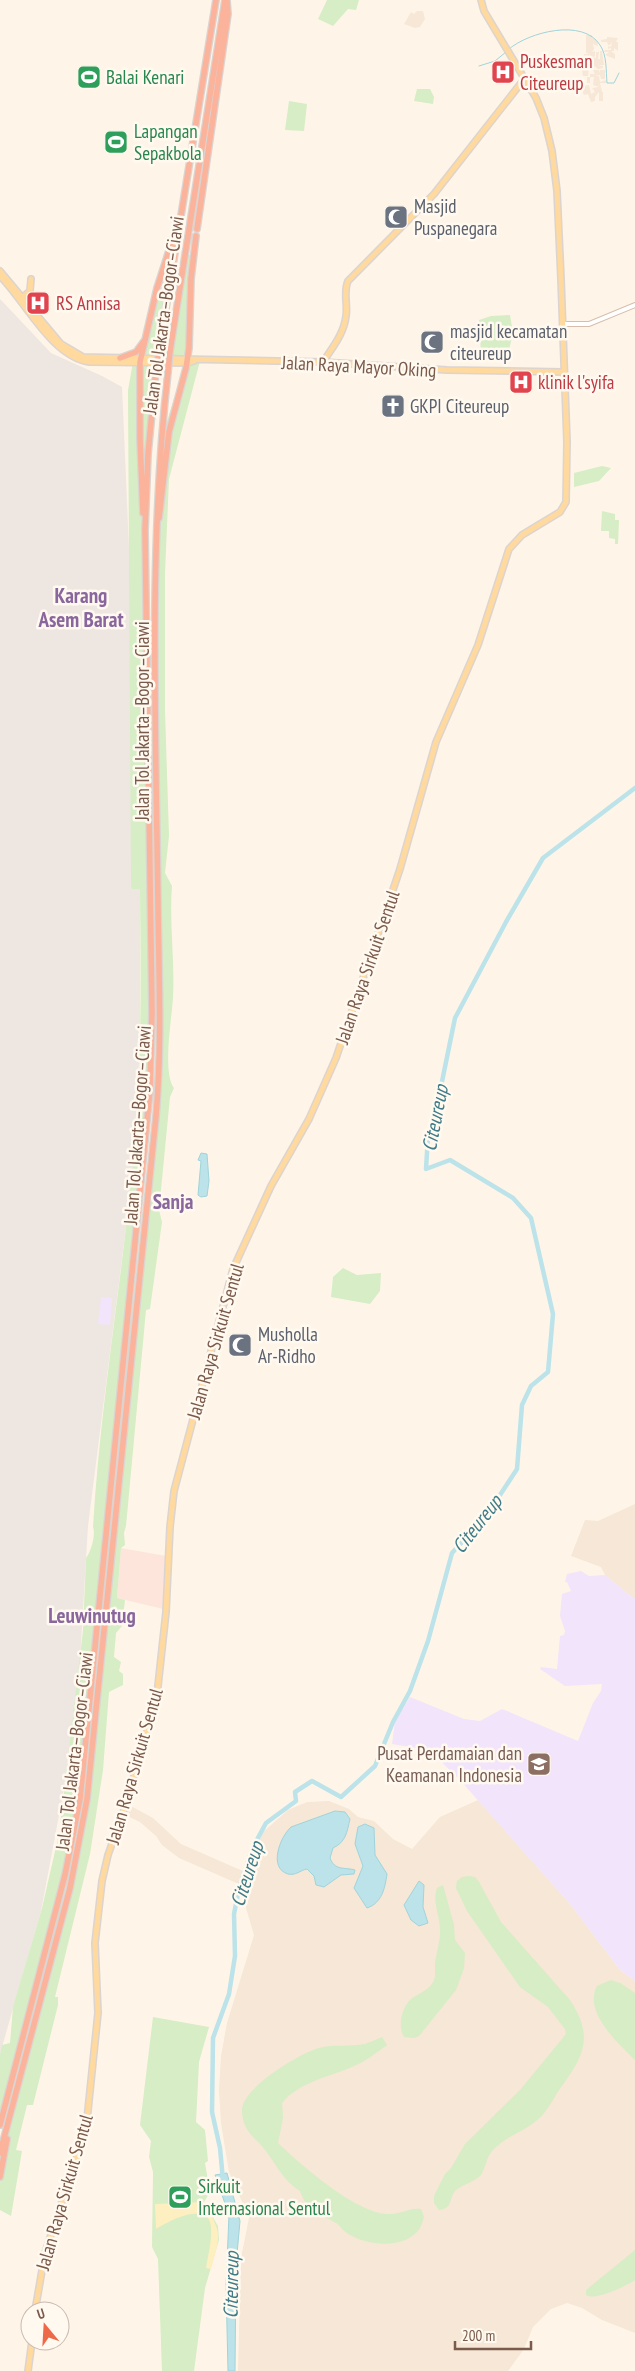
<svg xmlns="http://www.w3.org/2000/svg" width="635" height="2371" viewBox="0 0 635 2371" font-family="'PT Sans Narrow',sans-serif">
<rect width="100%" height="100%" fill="#fef5e8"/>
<path fill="#f6e7d6" d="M417 11H423L425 19 420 27 415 28 404 24 411 12 414 14Z
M586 35H592V38L597 40 598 46 593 44 594 49 592 52 595 51V56L593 57 596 58V52H599L598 59H600V51H602L604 65 597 66H603V68L598 69 594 66 589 65 588 76H583L582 70H586L582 69 584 54H590L586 53Z
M607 37 618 38 616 42H618V51L614 48V51H611L615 54V59L605 55 609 52H604L605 50H611V48L608 49V46L611 47 612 42 610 45H608L607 42H601V40L607 39Z
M593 70H599L600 73V70H605V79H601L600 75 594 76H599L600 82 606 80V83H600L602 92H600H603V101H599V92L595 97V101L591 102 588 94 584 95 583 93 584 86 589 85 591 94 595 92 592 88 599 87 593 85 594 77H590V83H587V77H590V74H595Z
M635 1504V1597H632L605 1575 601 1567 571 1556 585 1520 598 1521Z
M478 1800 570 1904 620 1970 635 1981V2333L602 2320 582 2308 567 2303 551 2309 533 2327 524 2349 508 2371H238L241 2258 249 2218 229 2172 221 2123 219 2090 221 2056 227 2023 254 1935 246 1908 248 1888 179 1858 162 1845 156 1836 140 1822 125 1815 129 1805 153 1818 181 1844 252 1875 255 1852 262 1833 288 1810 307 1802 329 1801 349 1809 358 1817 374 1821 393 1839 412 1849 440 1817Z"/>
<path fill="#fee5db" d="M121 1548 166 1556 163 1609 117 1598Z"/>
<path fill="#eee7e1" d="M0 299 51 353 102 376 122 387 140 802V1044L133 1172 88 1526 79 1677 63 1794 41 1911 0 2054Z"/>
<path fill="#f2e4fa" d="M101 1297 112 1298 110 1325 98 1324Z
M581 1571 589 1576 605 1575 632 1597H635V1981L620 1970 570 1904 459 1779 429 1750 392 1744 395 1721 410 1697 464 1719 480 1721 502 1709 578 1741 593 1703 601 1691 602 1684 565 1686 540 1669 541 1667 557 1669 560 1636 564 1635 565 1631 560 1616 562 1594 571 1591 567 1582H565L567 1574Z"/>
<path fill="#d6edc5" d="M327 0H359L356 10 348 9 333 26 318 19Z
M417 89H430L434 97 433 104 414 101Z
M289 101 307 104 304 131 285 130Z
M181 216 158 359 120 358 133 354 146 338 157 288Z
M186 255H193L188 359 169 358Z
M510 315 513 333 509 350H503L502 353H481L479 320 491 316Z
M200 361 169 479 165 573V711L169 836 165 873 172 886C169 923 175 960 173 997 172 1018 162 1072 174 1088L170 1097 159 1210 162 1222 150 1309 146 1310 126 1526 124 1533 125 1545 121 1548 117 1598 125 1600 122 1626 116 1633 114 1657 121 1662 119 1671 123 1674V1685L109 1692 103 1770 90 1854 55 1997H58V2005L33 2105H27L16 2150 22 2151 11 2216 0 2210V2177L8 2122 70 1888 88 1791 158 1090 157 767 160 442 186 363Z
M133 362H140L156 370 147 464 150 1090 84 1760 71 1846 0 2125V2054L2 2045 10 2043 13 2007 42 1908 59 1834 83 1630 86 1558C91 1552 96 1534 93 1527 100 1409 120 1292 132 1173 142 1079 141 984 140 889H132L131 886 128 390Z
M602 466 611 468 599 481 574 487V473Z
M602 511 615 514V520H619L618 544H615V539L609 538V531H601Z
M343 1268 357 1275 381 1273 380 1291 370 1304 331 1297 333 1277Z
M469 1876 475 1877 479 1882 501 1922 570 2000C595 2038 583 2057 559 2090 552 2101 547 2112 536 2121 523 2132 504 2137 492 2151 486 2158 486 2167 481 2175 474 2182 464 2184 456 2190 448 2198 454 2208 439 2210L434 2203V2196L445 2174 451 2168 465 2144 520 2090 566 2034 565 2029 548 2007 520 1987 467 1911 456 1888 457 1881 462 1877Z
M443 1885 454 1925 455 1940 465 1953 464 1968 456 1990 419 2036 414 2038 404 2037C398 2026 401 2011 409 2001 416 1994 429 1991 433 1982 436 1977 435 1973 435 1967 435 1955 441 1942 440 1930 440 1915 432 1902 437 1888Z
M611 1980 620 1983 635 1993V2060C618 2043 583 2012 597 1986Z
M153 2017 209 2027 199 2062 196 2122 205 2130 208 2161 205 2163 210 2192 204 2202 218 2226 219 2240 205 2288 194 2371H162L158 2259 152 2247 153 2172 149 2157 151 2141 140 2125Z
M382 2037 387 2045C376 2053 366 2061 354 2066 329 2077 299 2082 282 2103L283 2118 278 2143C301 2165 356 2213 387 2214 400 2215 410 2207 421 2209L424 2217C423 2221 421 2227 418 2231 402 2249 366 2246 347 2233 342 2230 340 2225 336 2223 317 2212 308 2213 300 2191 282 2180 275 2161 261 2145 251 2135 242 2127 242 2110 242 2088 300 2053 319 2048 334 2044 350 2047 365 2044 371 2042 377 2039 382 2037Z
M635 2250V2280C626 2286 595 2301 586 2295V2290Z"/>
<path fill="#feefc1" d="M204 2202C222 2234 221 2234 211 2269L206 2268C208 2255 212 2241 211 2229 211 2198 167 2222 156 2229L155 2204Z"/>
<path fill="#bbe3e9" stroke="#a0d4db" d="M201 1153 207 1154 209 1181 207 1196 201 1197 198 1195 201 1161 198 1160Z
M335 1811 345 1812 350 1819C347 1832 346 1842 333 1848L330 1858C335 1871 344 1867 355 1870L354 1874 341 1875 324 1887 316 1885 314 1876 307 1869C301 1870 295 1876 288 1874 268 1868 280 1837 291 1827Z
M365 1824 374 1828 375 1855 387 1874C385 1888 382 1903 367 1908L354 1888 363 1866 355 1844 358 1827Z
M419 1881 424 1885 423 1907 428 1923 419 1926 411 1920 404 1905Z
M227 2173 240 2221 236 2265 235 2371H228L226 2285 229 2215 215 2175Z"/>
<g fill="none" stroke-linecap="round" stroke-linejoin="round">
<path stroke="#a0d4db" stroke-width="1" d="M509 49C529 32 583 18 600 45 607 55 606 71 607 83H614L619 73
M479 66 495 61 506 52"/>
<path stroke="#bbe3e9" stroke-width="4.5" d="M223 2180 220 2148 212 2112 213 2038 229 1994 235 1956 234 1914 239 1889 252 1849 266 1823 296 1801 295 1792 312 1781 341 1797 375 1766 393 1722 410 1691 428 1641 452 1553 487 1515 517 1469 522 1405 531 1386 548 1372 553 1314 531 1218 513 1198 450 1160 426 1169 428 1136 437 1106 455 1018 506 922 543 858 635 788"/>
<g stroke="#d7beac" stroke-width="6">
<path id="secondary" d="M562 324H589L635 305"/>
</g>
<g stroke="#dcd4d0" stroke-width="8">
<path id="primary" d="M0 271 61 344 83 357 323 362 447 370 563 372
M0 276C25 301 52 357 89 362L187 363 194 361
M23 297 30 291 31 279
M323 362C332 348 344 334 346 316 348 305 343 292 348 281L434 194 525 78
M35 2311 45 2253 78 2153 87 2120 98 2013 95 1943 102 1881 108 1855 127 1801 157 1695 166 1612 170 1527 174 1491 233 1269 271 1186 309 1119 336 1058 400 869 436 742 478 645 509 549 522 535 560 512 566 502 567 442 561 279 557 191 552 151 544 118 536 98 484 11 481 0
M28 2371 32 2341"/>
</g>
<g stroke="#dcd4d0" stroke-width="8">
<path id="highway" d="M197 229 228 14 227 1
M159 351 216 0
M170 351 225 0
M120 358 136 352 144 341
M143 513 140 439V362L157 288 175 232
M159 518 169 432 186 368 189 348 191 279 196 236
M0 2125 65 1875 80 1799 150 1090 152 1012 145 530 148 454 156 370
M0 2153 70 1888 87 1799 156 1116C162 1047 159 978 158 908 156 730 148 549 168 372
M0 2177 7 2139"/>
</g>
<use href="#secondary" stroke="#fff" stroke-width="4"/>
<use href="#primary" stroke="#ffd99e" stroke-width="5"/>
<use href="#highway" stroke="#fbb39c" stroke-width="5.5"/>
<g stroke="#dcd4d0" stroke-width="8" stroke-linecap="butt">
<path id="highway-bridge" d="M156 370 159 351
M168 372 170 351"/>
</g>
<use href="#highway-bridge" stroke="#fbb39c" stroke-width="5.5"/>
</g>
<defs>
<g id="hospital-square" transform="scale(1.25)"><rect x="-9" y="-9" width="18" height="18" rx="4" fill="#e0444e" stroke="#fff9f0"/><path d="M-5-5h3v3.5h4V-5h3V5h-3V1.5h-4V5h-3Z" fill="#fff"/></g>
<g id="stadium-square" transform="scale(1.25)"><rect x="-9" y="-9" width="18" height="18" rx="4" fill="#2e9e5b" stroke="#fff9f0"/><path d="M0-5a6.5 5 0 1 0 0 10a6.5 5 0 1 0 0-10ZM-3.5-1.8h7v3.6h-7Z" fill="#fff"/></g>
<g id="mosque-square" transform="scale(1.25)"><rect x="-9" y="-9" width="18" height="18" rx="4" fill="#6b7280" stroke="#fff9f0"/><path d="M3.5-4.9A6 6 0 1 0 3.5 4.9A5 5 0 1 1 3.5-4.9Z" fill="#fff"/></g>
<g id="church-square" transform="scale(1.25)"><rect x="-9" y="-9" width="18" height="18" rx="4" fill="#6b7280" stroke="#fff9f0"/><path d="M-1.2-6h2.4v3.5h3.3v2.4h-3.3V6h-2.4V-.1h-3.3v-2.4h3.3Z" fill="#fff"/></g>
<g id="university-square" transform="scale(1.25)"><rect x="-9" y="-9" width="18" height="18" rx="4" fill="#8d6e63" stroke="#fff9f0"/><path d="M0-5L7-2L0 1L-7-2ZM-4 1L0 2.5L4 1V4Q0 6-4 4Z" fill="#fff"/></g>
</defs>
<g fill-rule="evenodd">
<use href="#hospital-square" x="503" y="72"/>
<use href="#stadium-square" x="89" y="77"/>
<use href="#stadium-square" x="116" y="142"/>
<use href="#mosque-square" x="396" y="217"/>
<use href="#hospital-square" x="38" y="303"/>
<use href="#mosque-square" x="432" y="342"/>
<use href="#hospital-square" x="521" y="382"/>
<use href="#church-square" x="393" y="406"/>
<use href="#mosque-square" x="240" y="1345"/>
<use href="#university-square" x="539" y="1764"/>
<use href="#stadium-square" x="180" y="2197"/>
</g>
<g text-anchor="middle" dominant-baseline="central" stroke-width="5" stroke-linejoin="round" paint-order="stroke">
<g font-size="19" fill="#be3a42" stroke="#fff9f0" text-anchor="start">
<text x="520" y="61">Puskesman<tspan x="520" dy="22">Citeureup</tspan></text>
<text x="56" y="303">RS Annisa</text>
<text x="538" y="382">klinik l'syifa</text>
</g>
<g font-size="19" fill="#27864d" stroke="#fff9f0" text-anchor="start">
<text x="106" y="77">Balai Kenari</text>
<text x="134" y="131">Lapangan<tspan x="134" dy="22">Sepakbola</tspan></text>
<text x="198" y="2186">Sirkuit<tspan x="198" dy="22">Internasional Sentul</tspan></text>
</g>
<g font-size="19" fill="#5b616d" stroke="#fff9f0" text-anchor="start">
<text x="414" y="206">Masjid<tspan x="414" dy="22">Puspanegara</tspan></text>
<text x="450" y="331">masjid kecamatan<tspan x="450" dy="22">citeureup</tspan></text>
<text x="410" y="406">GKPI Citeureup</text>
<text x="258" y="1334">Musholla<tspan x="258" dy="22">Ar-Ridho</tspan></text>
</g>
<g font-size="19" fill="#7a5a4a" stroke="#fff9f0">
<text transform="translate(163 315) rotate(-82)">Jalan Tol Jakarta–Bogor–Ciawi</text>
<text transform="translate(359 366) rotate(3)">Jalan Raya Mayor Oking</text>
<text transform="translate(142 721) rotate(-90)">Jalan Tol Jakarta–Bogor–Ciawi</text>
<text transform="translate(367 967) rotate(-71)">Jalan Raya Sirkuit Sentul</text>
<text transform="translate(137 1125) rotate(-86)">Jalan Tol Jakarta–Bogor–Ciawi</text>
<text transform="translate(215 1341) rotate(-74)">Jalan Raya Sirkuit Sentul</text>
<text transform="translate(74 1751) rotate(-83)">Jalan Tol Jakarta–Bogor–Ciawi</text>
<text transform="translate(134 1766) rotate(-74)">Jalan Raya Sirkuit Sentul</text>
<text transform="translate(64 2192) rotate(-74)">Jalan Raya Sirkuit Sentul</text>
</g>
<g font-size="19" fill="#785e54" stroke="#fff9f0" text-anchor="end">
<text x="522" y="1753">Pusat Perdamaian dan<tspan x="522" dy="22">Keamanan Indonesia</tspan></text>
</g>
<g font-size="20" font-style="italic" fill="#3f7c87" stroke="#fff9f0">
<text transform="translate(435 1118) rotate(-79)">Citeureup</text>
<text transform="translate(477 1524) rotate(-52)">Citeureup</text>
<text transform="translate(247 1874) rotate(-72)">Citeureup</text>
<text transform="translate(231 2285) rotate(-89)">Citeureup</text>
</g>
<g font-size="21" font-weight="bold" fill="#89669d" stroke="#fff9f0">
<text x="81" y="595">Karang<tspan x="81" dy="24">Asem Barat</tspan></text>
<text x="173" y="1201">Sanja</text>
<text x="92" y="1615">Leuwinutug</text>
</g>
</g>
<g transform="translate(45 2326) rotate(342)"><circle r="24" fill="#fff9f0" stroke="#cab9ae"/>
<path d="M0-4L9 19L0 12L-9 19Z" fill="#ed6947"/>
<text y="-8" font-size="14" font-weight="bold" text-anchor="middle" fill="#7a5a4a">U</text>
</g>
<path d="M455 2341v8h76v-8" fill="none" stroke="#7a5a4a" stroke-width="2.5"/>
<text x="462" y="2341" font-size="15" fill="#7a5a4a" stroke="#fff9f0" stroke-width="4" paint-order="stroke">200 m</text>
</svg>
